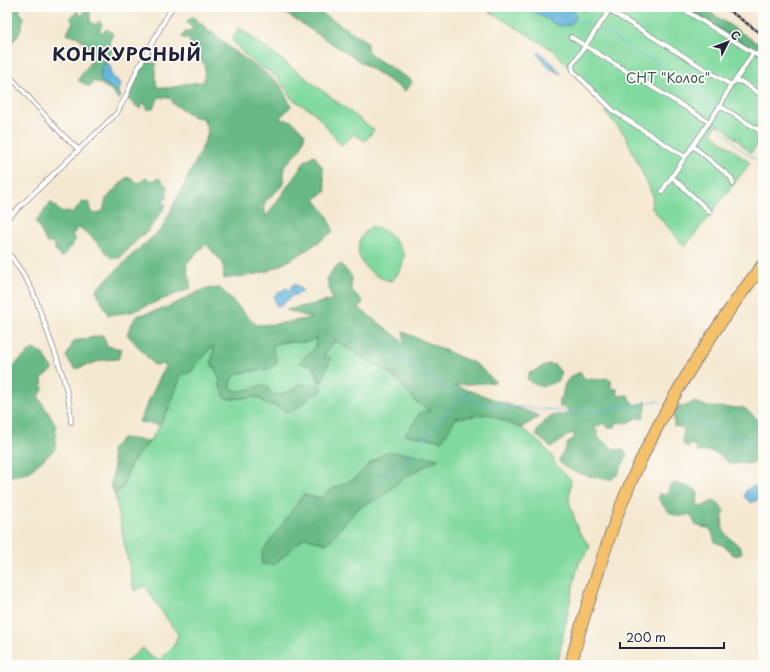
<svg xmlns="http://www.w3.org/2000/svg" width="770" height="672" viewBox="0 0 770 672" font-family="'Playpen Sans',sans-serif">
<rect width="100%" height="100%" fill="#fdfcf7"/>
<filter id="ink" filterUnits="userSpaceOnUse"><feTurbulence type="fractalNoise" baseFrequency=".025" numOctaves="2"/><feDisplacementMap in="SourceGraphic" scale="8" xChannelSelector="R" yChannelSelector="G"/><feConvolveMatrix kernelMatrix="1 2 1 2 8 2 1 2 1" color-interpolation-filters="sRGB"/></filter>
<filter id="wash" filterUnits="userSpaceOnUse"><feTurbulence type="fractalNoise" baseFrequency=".012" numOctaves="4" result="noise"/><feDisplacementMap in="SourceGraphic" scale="16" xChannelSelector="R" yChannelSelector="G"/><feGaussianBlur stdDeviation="0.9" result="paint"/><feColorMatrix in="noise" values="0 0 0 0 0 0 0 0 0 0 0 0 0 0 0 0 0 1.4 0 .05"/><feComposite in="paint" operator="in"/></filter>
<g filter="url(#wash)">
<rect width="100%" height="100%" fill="#f4e8d0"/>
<path fill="#80d99e" stroke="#517e6c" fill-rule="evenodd" d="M482 7H684L763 56V136L751 153 722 126 717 125 711 133 750 163 685 247 651 207 653 196 625 135 606 113 608 110 553 50Z
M239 28 244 31 374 130 365 141 354 134 341 145 315 113 291 98 280 80 269 71 261 68 243 53 232 40Z
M371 226 385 231 393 237 395 241 404 253C404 264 400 274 391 281 372 277 351 260 361 238 363 234 368 230 371 226Z
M316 338 315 348 299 363 313 366 320 383 331 358 323 357 335 340 398 380 417 403 432 412H421L406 435 424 437 441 441 456 418 488 414 521 428 530 434 545 448 551 455 556 465 571 480 569 501 578 530 590 547 579 563 576 573 557 665H122L143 648 149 656 159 660 174 645 178 635 145 586 134 591 115 495 123 488 131 463 150 441 160 425 170 406 180 378 185 372 192 371 212 346 214 351 211 362 219 377 220 387 230 399 258 397 266 404 277 406 286 412 304 403 311 395 301 384C295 388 280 398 273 394 270 392 268 388 266 386 253 385 247 394 233 391L230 385 231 380 239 373 272 368 273 345C287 338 302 347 316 338ZM438 459 405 477 381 497 359 507 327 544 305 537 291 513 303 495 320 498 333 489 354 479 370 463Z"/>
<path fill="#68b985" stroke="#456e60" d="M7 7H21L19 11 24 18 19 34 7 48Z
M86 7H90V21L95 25 99 21 102 24 100 31 102 33 107 29 113 34 109 43C116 56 107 59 102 67 101 70 101 77 100 80L119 93 121 97 118 99C116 93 97 80 91 81L92 85 90 87 78 80 93 58C91 50 82 37 73 35 71 34 69 35 66 35L73 22 70 19 77 11 82 17Z
M276 7H312L367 42V51L377 59 411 80 412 83 405 91Z
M686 7H702L763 47V55Z
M192 16 234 51 279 83 291 106 279 119 292 121 305 134 301 148 284 167V184L264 203 266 217 306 160 314 155 322 167 326 191 315 199 328 217 333 231C321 242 277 270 261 273 249 276 236 277 224 279L223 263 206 244 186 264 191 288 131 312 108 315 96 290 133 254 161 230 200 153 208 132 203 118 194 117 172 103 173 100 169 98 159 97 153 108 148 110 144 102 140 109 128 99 132 90 130 88 146 58 153 55 148 63H156L155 74 157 87 167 88 180 86 182 84 204 82 205 64 191 53 190 40 182 37 185 32 194 29 186 22Z
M127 177 139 183 146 178 152 181 159 178 167 186V198L162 200 166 206 148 231 140 237 120 258H111L92 237 79 227 72 235 76 239C71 245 68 252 62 258L56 251 53 243H47L36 221 51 202 61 212 69 211 72 214 82 202 90 203V211L95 214 103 211 106 199Z
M341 264 352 277 351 289 363 301 359 308 405 343 403 332 476 364 496 382 454 385 540 416 521 428 488 414 456 418 442 441 424 437 405 435 421 412 431 411 417 403 398 379 335 340 323 356 331 358 321 383 313 366 298 363 315 348 316 338C302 348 287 337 273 345L272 351 277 360 276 365 272 368 239 373 231 380 230 385 233 390C246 394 253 385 266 386 268 388 270 392 273 394 280 398 295 388 301 384L317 385 322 387 321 393 311 395 304 403 291 412H286L277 406 266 404 258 397 230 399 225 398 220 387 219 377 211 362 214 351 212 346 192 371 187 374 185 372 180 378 170 406 160 425 139 422 166 364 154 365 127 334 136 316 166 308 204 289 220 288 256 325 276 324 312 318 286 310 332 300 327 279 334 268Z
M103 335 107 346 122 349 118 359 103 360 75 369 66 357 74 341Z
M33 349 44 355 53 370 42 378 43 390 38 396 56 426 55 449 28 473 7 477V371Z
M548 364 555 365 560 371 561 375 557 381 542 387 530 382 527 379 529 373C536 371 541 367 548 364Z
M581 372 583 378 598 380 606 378 611 381V388L617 389 618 396 628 395 633 404 637 405 646 401V408L643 418H636L627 423 617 422 615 427H607L603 423 597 427 593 426 597 431V436L601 440 614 449 624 450 627 455 618 474 610 480C591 476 575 476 559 462 560 454 566 451 567 444L575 437 572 433C564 436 560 444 551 447L536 435C538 427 545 419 553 416 561 413 561 418 569 412L567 408 560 407 558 400 563 395C563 382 569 376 581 372Z
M693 402 698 403 708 407 744 408 757 419 763 421V437H760L759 443 763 445V455L760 456 757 462C748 466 740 461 731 465L719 454 709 451 697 452 696 447 691 444 687 447 683 444V438L684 428 674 426V410L679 406 684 407Z
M122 438 150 441 131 463 123 488 115 495 111 486 114 466 111 450Z
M386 452 413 454 439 459 405 477 381 497 359 507 327 544 305 537 274 565 261 564 263 551 303 495 320 498 333 489 354 479 370 463Z
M675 483C681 487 697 485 698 495 698 498 697 502 697 505L702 507 712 501 717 502 725 511C721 518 721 529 727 536 733 542 740 544 742 553L737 556 732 554 724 546 715 542 712 532 709 528C693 526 697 526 690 514 687 515 683 516 680 516 671 517 662 505 658 498L659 493 662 495H667L670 485Z"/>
<path fill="#61b3dc" stroke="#426a8c" d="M527 7H562L575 12 576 17 570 25 559 26Z
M539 52 549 60 562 74C555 72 545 67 543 60L538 55Z
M107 62 111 68 110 72 113 77 121 83 119 93 100 80 102 67Z
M294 284 298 286 303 292 292 296 280 307 276 305 274 296 286 288 290 290 292 289 291 286Z
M753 486 760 487C763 490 764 493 762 498L751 503 744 497 746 490Z"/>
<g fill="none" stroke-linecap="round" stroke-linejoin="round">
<path stroke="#61b3dc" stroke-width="1" d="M574 21 590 24 596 27
M598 29 614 37 635 52 650 58 686 84 705 96 716 111
M717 114 721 129 739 148 763 165
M372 336 440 384 481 404 591 413 623 406 658 401 661 403
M684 415 715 430 763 445
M421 443 444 415 464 396
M375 484 413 454 417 448"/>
</g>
</g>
<g filter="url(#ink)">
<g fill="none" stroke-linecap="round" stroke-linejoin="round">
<g stroke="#8b8586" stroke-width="5.5">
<path id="street" d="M574 7 584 10 590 7
M606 7 615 14 731 85
M610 7 607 14 572 65 573 71 615 112 685 157
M680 7 763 59
M571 37 709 122
M7 73 60 132 79 150
M735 81 742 82 763 96
M720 106 762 132 763 131
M693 146 729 176 732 179 733 184
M672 177 710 212
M662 191 720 106 731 85 740 74 753 53
M7 219 117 113 126 96 136 72 172 7
M7 251C16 263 25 276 32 290 39 306 44 323 50 339 60 366 70 393 71 422"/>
</g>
<g stroke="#8b8586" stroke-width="8">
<path id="primary" d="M568 665C573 642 580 620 587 598 600 556 614 513 632 473 667 397 712 326 763 260
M574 665C579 641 586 618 594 595 601 570 609 545 618 520 652 430 704 345 763 269"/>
</g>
<use href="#street" stroke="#fff" stroke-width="4"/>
<use href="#primary" stroke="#f5c16b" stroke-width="6"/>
<g stroke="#22223b" stroke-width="2.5">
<path id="rail" d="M724 7 763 35"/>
</g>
<use href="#rail" stroke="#fdfcf7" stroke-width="1" stroke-dasharray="3" stroke-linecap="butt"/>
</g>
</g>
<g text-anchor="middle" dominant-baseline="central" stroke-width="3.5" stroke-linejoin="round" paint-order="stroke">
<g font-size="14" fill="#3e5959" stroke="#fdfcf7">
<text x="668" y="77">СНТ "Колос"</text>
</g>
<g font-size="18" font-weight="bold" letter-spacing="1" fill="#22223b" stroke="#fdfcf7">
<text x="127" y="53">КОНКУРСНЫЙ</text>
</g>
</g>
<rect width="770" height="672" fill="none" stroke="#fdfcf7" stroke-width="24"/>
<g transform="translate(728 42) rotate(48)" stroke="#fdfcf7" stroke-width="3" paint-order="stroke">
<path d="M0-3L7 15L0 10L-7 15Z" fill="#22223b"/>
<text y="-6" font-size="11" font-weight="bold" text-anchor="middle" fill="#22223b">С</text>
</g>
<path d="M620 642v6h104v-6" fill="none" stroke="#22223b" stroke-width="2"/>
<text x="626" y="642" font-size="12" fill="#22223b" stroke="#fdfcf7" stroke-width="3" paint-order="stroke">200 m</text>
</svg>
